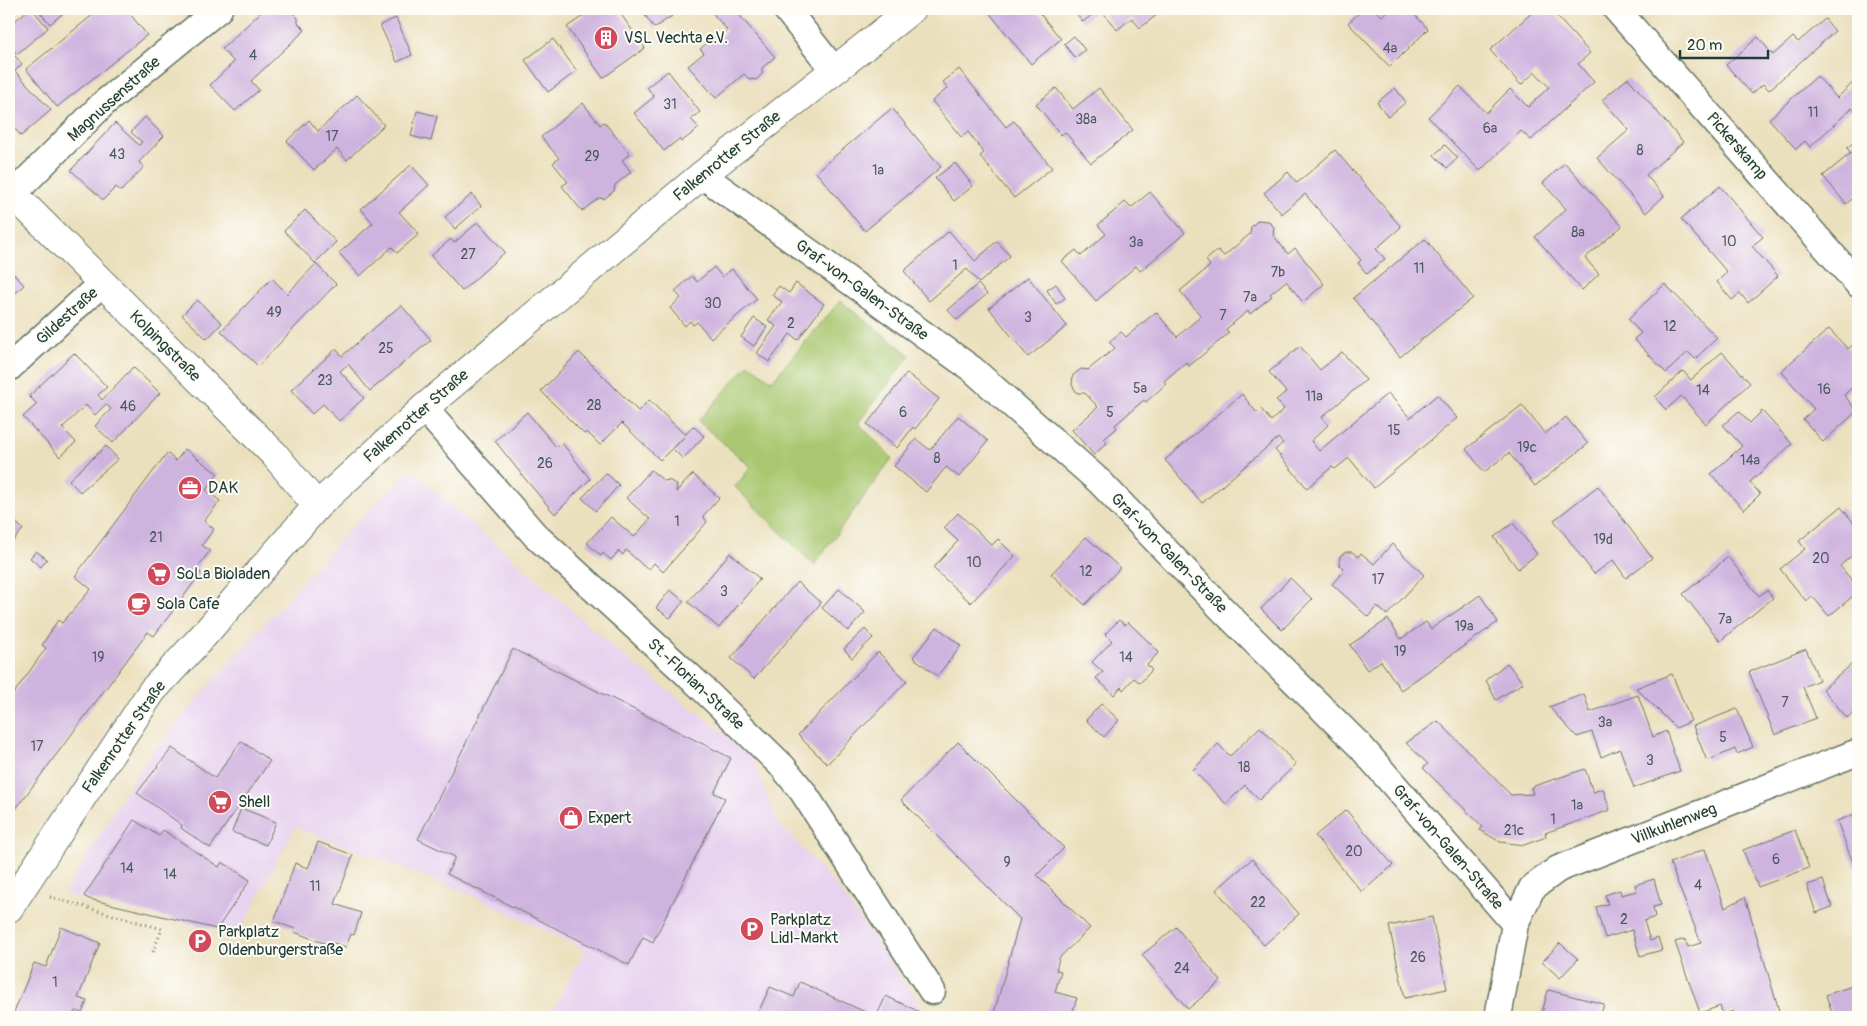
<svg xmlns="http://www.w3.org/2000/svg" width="1867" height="1026" viewBox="0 0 1867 1026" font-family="Pangolin,sans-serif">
<rect width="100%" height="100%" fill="#fdfcf7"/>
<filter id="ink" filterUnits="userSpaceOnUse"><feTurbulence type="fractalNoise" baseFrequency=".02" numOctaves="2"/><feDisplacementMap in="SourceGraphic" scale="10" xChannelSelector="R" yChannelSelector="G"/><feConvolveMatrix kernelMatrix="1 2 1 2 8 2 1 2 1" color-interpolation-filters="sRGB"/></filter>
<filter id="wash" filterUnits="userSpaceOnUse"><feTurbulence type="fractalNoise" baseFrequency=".0096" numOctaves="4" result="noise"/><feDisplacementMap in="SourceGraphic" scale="20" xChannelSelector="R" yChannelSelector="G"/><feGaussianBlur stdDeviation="1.12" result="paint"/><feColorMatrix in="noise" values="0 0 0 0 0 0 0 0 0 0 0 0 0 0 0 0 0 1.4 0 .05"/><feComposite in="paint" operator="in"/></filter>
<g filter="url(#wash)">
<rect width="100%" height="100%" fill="#ebe0bd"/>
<path fill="#e7d2ef" d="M411 470 625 657 751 754 777 821 838 888 929 1017H549L585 950 472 895 295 827 238 935 64 894 146 759 206 689 347 532Z"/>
<path fill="#a9c76f" stroke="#648252" d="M840 301 910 355 858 423 892 458 814 565 735 487 751 467 698 421 749 364 772 381Z"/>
<g id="blocks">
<path fill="#cfb3df" d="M29 9H32L48 28 17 54 9 44V26Z
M37 9H68L50 24Z
M100 9H126L147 35 57 107 26 69Z
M264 9H284L286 11 292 12 298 18V23L305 30 251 81 259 90 235 111 210 85 234 62 222 49Z
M593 9H617L645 48 603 78 567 27Z
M641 9H667L672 16 654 28Z
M709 9H734L775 57 762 68V74L756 80 752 79 750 80 744 74 716 98 688 66 704 53 700 49 716 35 719 38 727 30Z
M989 9H1036L1061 39 1031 64 987 10Z
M1072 9H1099L1083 22Z
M1100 9H1154L1158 14 1140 28 1132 18 1117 30Z
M1363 9H1374L1382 16 1389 9H1419L1414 14 1428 29 1390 67 1348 23Z
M1536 9H1550L1590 53 1578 64 1594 82 1531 140 1521 131 1480 171 1428 117 1460 86 1486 113 1510 89 1528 107 1549 87 1535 72 1521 85 1490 50Z
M396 18 412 55 397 62 380 25Z
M1825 19 1835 31 1769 90 1763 84 1752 94 1726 65 1758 37 1773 55 1793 37 1798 42Z
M1074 36 1085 50 1075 58 1064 44Z
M553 39 577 71 548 92 525 60Z
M9 49 22 64 15 71 51 110 21 136 9 122Z
M959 69 1006 127 1014 121 1052 168 1014 198 980 156 984 153 968 132 961 137 932 101 948 88 943 82Z
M668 71 700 112 691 119 699 128 681 142 679 139 664 151 634 113 654 97 647 87Z
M1817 76 1837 98 1858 78V115L1852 108 1810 147 1805 141 1796 149 1769 119Z
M1628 78 1683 142 1646 175 1664 196 1646 213 1597 158 1629 130 1602 100Z
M1056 88 1073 109 1099 88 1133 130 1091 163 1065 132 1061 135 1036 104Z
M1395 88 1406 102 1388 117 1377 102Z
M357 95 384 125 347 160 337 149 314 170 287 141 309 120 318 131Z
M583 103 600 125 604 122 630 154 622 160 631 172 615 185 614 191 604 199 599 198 582 211 562 186 568 182 553 163 559 158 541 137Z
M892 108 941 167 865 231 816 172Z
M417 111 437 116 431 141 411 136Z
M145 117 164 136 139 162 144 167 121 191 116 187 103 200 71 170 115 123 139 145 142 142 131 132Z
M1858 138V194L1846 204 1823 176 1851 153 1847 148Z
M1445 145 1458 158 1447 168 1434 155Z
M1335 150 1401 227 1376 249 1385 259 1367 274 1358 263 1361 260 1305 194 1282 214 1264 193 1288 172 1297 183Z
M955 163 973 186 954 201 935 178Z
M1565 163 1622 226 1585 258 1599 274 1582 290 1535 237 1566 209 1543 183Z
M411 165 429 185 399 212 419 234 397 253 392 247 360 276 339 253 373 223 361 209Z
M1720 186 1763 237 1752 246 1778 276 1748 303 1740 293 1732 300 1717 282 1727 272 1681 219Z
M1150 192 1185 233 1140 271 1136 266 1096 301 1062 261 1076 250 1081 256 1106 234 1098 225 1125 202 1131 208Z
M472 194 481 206 455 229 445 217Z
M305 210 336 242 315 263 284 231Z
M1258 220 1268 221 1274 227 1273 235 1288 254 1295 248 1324 284 1303 302 1286 281 1270 294 1272 296 1250 314 1248 311 1226 329 1229 333 1189 366 1186 362 1164 381 1166 384 1146 402 1144 400 1115 425 1117 428 1104 439 1107 443 1094 455 1072 430 1098 407 1085 393H1077L1072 385 1073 375 1081 369 1088 370 1115 348 1109 342 1121 332 1126 337 1156 312 1177 337 1201 316 1180 291 1210 266 1206 260 1218 250 1224 256 1250 234 1251 227Z
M478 222 505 252 462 291 431 256 451 239 454 243Z
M949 231 975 261 997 241 1010 256 979 283 967 269 929 301 904 271Z
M1425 239 1473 298 1400 357 1353 298Z
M316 264 336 284 258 366 221 331 272 278 287 294Z
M714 267 722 277 732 269 757 299 711 338 697 322 693 325 690 321 685 326 670 308 681 298 675 291 692 276 697 282Z
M9 269 24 285 9 299Z
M1028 277 1067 326 1028 357 989 308Z
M796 283 824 304 798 340 790 334 769 362 757 353 776 326 768 320 782 302 772 295 779 286 789 293Z
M978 284 987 294 957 320 948 310Z
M1056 284 1065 298 1056 304 1047 290Z
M1665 284 1717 338 1695 359 1688 352 1666 373 1634 339 1641 333 1628 319Z
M197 300 222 323 207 339 182 315Z
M401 305 431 340 370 391 348 364 340 371 364 398 339 421 323 404 312 414 291 390 336 349 342 356Z
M754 318 767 327 754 346 741 337Z
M1829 329 1848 349 1855 343 1858 346V382L1844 395 1857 411 1823 442 1803 419 1814 409 1781 371Z
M1300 346 1320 370 1342 352 1366 380 1322 417 1328 425 1311 441 1319 451 1388 393 1410 418 1437 395 1457 418 1374 488 1349 458 1335 469 1332 467 1307 488 1275 450 1283 443 1278 438 1202 503 1165 460 1242 394 1257 413 1261 409 1271 421 1284 409 1276 400 1286 392 1269 372Z
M579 352 638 411 649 400 685 435 693 426 704 436 683 459 673 449 684 437 660 460 622 423 600 445 587 432 584 434 541 391Z
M1722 352 1750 383 1706 424 1681 396 1666 410 1655 397 1683 371 1691 380Z
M74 353 107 387 98 395 102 400 133 367 160 393 113 443 95 426 111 409 106 404 95 415 86 405 62 428 76 442 60 457 23 417 37 404 29 396Z
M907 373 939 399 915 429 913 427 897 448 867 424Z
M1522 405 1545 434 1566 417 1588 444 1535 486 1509 453 1484 472 1466 449Z
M1739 411 1750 423 1762 411 1792 444 1750 482 1760 494 1744 510 1711 474 1742 446 1723 425Z
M527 412 556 447 562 443 590 479 555 514 526 480 495 441Z
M958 416 988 441 959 477 946 467 926 492 894 466 916 439 930 450Z
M106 446 118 459 80 492 69 480Z
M185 449 218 474 206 490 220 501 204 521 214 529 202 545 210 551 196 569 201 573 154 636 148 632 15 810 9 805V700L46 648 42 645 58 620 62 623 91 589 75 576 167 453 176 461Z
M651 470 664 481 669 480 677 485 676 492 693 474 719 498 703 516 707 522 663 572 654 563 648 570 626 550 623 555 619 551 611 560 603 553 601 556 587 543 611 517 634 537 650 519 626 498Z
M606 473 619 485 596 511 582 498Z
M1598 486 1652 558 1626 578 1613 560 1594 574 1554 520Z
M1841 507 1858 528V550L1840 566 1858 588V592L1829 616 1812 596 1806 601 1780 569 1805 549 1799 541Z
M958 513 992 545 998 539 1015 556 971 603 933 568 958 541 944 528Z
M9 516 23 529 9 546Z
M1513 523 1537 554 1518 569 1494 537Z
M1086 537 1120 568 1085 605 1051 574Z
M1392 544 1424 575 1387 615 1377 606 1368 617 1332 584 1345 570 1339 564 1340 556 1346 552H1352L1358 557 1361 553 1374 564Z
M36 551 47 559 41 567 30 558Z
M730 553 760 579 719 628 688 602Z
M1728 557 1759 596 1767 590 1773 598 1720 641 1683 594Z
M1290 578 1312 599 1282 630 1261 609Z
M797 582 821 603 754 679 731 658Z
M839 589 865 612 848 631 822 608Z
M670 590 684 601 670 618 656 608Z
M1480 595 1498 622 1401 690 1381 661 1367 670 1350 645 1388 619 1401 639 1426 622 1431 629Z
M1119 620 1125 625 1128 622 1159 652 1147 665 1152 670 1140 683 1134 678 1123 690 1121 687 1114 695 1096 678 1103 672 1092 662 1112 641 1105 634Z
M937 627 961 646 937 676 913 657Z
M865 629 873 638 852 658 844 649Z
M513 649 731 758 714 793 725 798 653 942 643 937 629 965 447 874 455 857 418 839Z
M1806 649 1819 680 1803 687 1816 718 1775 735 1749 672Z
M878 652 907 681 827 764 798 735Z
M1858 659V709L1847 718 1823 689Z
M1507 663 1523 683 1496 700 1486 680Z
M1672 674 1691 721 1676 728 1636 688Z
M1584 694 1590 712 1638 695 1653 737 1666 731 1680 771 1634 788 1620 749 1601 757 1592 732 1577 737 1549 707Z
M1101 704 1119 720 1104 737 1086 720Z
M1737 709 1753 747 1737 754 1735 749 1707 761 1693 726Z
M1438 721 1511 795 1533 794 1531 787 1585 769 1593 792 1603 789 1610 810 1545 833 1546 837 1524 845 1500 842 1480 830 1483 827 1423 768 1428 764 1406 743Z
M1260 727 1296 764 1259 800 1245 785 1226 804 1193 770 1218 744 1230 756Z
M241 741 270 761 210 848 181 828 182 825 137 793 172 748 215 778Z
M958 742 1064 848 1037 875 1090 928 1059 958 1056 970 1061 971 1055 992 1077 998 1071 1017H993L1020 919 901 800Z
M241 808 276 822 266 845 232 832Z
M1346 810 1393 865 1362 892 1315 836Z
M1858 813V876L1837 821Z
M134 820 159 836 163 830 219 867 222 862 250 880 217 929 89 899 84 896Z
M1795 830 1809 868 1758 887 1743 850Z
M318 842 353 855 335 904 361 913 354 935 351 934 346 947 331 942 329 945 294 932 295 929 274 921 295 863 308 868Z
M1705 849 1725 908 1745 897 1781 1017H1736L1733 1011 1723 1015 1720 1006 1700 1013 1675 942 1685 939 1688 947 1701 943 1670 863Z
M1252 859 1299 914 1264 945 1216 890Z
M1654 879 1661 905 1653 907 1655 917 1644 921 1650 941 1658 938 1662 950 1640 956 1632 930 1605 938 1596 907 1608 904 1605 895 1620 890 1621 895 1637 891 1635 885Z
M1823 880 1832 907 1816 913 1807 885Z
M1432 917 1447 989 1405 998 1389 926Z
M61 927 100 943 78 998 87 1001 82 1013 75 1011 72 1017H12L34 963 46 967Z
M1176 927 1221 981 1188 1009 1142 955Z
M1560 943 1578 959 1560 978 1542 962Z
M800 982 876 1017 886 996 924 1014 923 1017H756L770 987 794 997Z
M1852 986 1858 1005V1017H1820L1832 1013 1826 995Z
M1548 990 1604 1004 1600 1017H1541Z"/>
</g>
</g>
<g filter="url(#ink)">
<use href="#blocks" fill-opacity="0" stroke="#667664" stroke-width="1"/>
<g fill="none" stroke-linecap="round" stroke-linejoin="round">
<g stroke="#667664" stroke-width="29">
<path id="minor" d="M786 9 834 70
M1616 9 1858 284
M702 175 972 369 1100 482 1223 610 1361 747 1515 924
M13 194 104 103 219 9
M9 368 102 283
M424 408 535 535 698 684 783 767 803 792 932 991
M1498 1017 1515 924 1532 888 1558 869 1858 752"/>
</g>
<g stroke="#667664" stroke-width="30">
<path id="tertiary" d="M9 190 274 454 317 506
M9 908 152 691 203 636 317 506 424 408 702 175 912 9"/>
</g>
<path stroke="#667664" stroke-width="3" stroke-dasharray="1 4" stroke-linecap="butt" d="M50 897 162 929 153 952"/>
<use href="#minor" stroke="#fff" stroke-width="26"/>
<use href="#tertiary" stroke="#fff" stroke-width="28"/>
</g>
</g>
<defs>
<g id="building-disc" transform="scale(1.25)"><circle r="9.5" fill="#d1495b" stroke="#fdfcf7"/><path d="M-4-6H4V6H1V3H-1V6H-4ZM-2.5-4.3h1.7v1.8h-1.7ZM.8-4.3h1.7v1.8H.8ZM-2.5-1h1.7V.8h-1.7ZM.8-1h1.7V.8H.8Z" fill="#fff"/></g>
<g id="office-disc" transform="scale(1.25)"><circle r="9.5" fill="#d1495b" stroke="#fdfcf7"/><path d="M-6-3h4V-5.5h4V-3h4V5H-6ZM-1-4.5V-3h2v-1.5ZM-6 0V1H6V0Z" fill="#fff"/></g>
<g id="supermarket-disc" transform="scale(1.25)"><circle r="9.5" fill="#d1495b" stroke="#fdfcf7"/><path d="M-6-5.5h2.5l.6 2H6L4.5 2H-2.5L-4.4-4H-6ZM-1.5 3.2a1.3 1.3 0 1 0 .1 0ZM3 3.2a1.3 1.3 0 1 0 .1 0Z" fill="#fff"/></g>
<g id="cafe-disc" transform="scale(1.25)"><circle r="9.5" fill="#d1495b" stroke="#fdfcf7"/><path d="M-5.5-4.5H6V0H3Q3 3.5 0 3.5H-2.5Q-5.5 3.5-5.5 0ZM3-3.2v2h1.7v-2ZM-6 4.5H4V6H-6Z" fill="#fff"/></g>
<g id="shop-disc" transform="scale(1.25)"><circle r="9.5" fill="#d1495b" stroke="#fdfcf7"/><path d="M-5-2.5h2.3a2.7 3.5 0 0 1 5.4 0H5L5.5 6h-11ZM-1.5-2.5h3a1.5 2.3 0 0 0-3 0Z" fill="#fff"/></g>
<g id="parking-disc" transform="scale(1.25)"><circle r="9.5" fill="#d1495b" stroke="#fdfcf7"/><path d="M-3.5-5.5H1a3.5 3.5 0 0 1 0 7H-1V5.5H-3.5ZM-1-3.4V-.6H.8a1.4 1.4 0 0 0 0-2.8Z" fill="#fff"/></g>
</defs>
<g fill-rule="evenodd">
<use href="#building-disc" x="606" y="38"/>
<use href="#office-disc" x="190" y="488"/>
<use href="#supermarket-disc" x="159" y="574"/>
<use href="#cafe-disc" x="139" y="604"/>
<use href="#supermarket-disc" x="220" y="802"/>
<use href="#shop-disc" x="571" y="818"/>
<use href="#parking-disc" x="752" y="929"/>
<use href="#parking-disc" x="200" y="941"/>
</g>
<g text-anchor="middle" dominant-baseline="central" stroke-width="4" stroke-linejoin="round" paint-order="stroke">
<g font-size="14" fill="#4b5a5f">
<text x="1390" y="48">4a</text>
<text x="253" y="55">4</text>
<text x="670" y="104">31</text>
<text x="1813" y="112">11</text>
<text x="1086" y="119">38a</text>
<text x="1490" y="128">6a</text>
<text x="332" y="136">17</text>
<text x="1640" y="150">8</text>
<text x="117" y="154">43</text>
<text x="592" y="156">29</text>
<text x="878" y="170">1a</text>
<text x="1578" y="232">8a</text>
<text x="1729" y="241">10</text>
<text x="1136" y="242">3a</text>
<text x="468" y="254">27</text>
<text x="955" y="265">1</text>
<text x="1419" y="268">11</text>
<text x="1278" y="272">7b</text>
<text x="1250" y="297">7a</text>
<text x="713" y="303">30</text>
<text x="274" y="312">49</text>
<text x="1223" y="315">7</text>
<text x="1028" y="317">3</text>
<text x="791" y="323">2</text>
<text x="1670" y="326">12</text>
<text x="386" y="348">25</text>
<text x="325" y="380">23</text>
<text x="1140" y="388">5a</text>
<text x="1824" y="389">16</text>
<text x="1703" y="390">14</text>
<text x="1314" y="396">11a</text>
<text x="594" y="405">28</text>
<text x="128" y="406">46</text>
<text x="903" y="412">6</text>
<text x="1110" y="412">5</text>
<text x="1394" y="430">15</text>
<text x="1527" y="447">19c</text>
<text x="937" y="458">8</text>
<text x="1750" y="460">14a</text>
<text x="545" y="463">26</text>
<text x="677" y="521">1</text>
<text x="156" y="537">21</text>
<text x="1603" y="539">19d</text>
<text x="1821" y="558">20</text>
<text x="974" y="562">10</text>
<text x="1086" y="571">12</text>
<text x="1378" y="579">17</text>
<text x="724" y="591">3</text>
<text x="1725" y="619">7a</text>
<text x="1464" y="626">19a</text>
<text x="1400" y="651">19</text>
<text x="98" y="657">19</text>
<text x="1126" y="657">14</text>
<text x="1785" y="702">7</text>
<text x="1605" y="722">3a</text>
<text x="1723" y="737">5</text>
<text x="37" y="746">17</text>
<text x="1650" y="760">3</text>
<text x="1244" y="767">18</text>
<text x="1577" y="805">1a</text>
<text x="1553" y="819">1</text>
<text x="1514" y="830">21c</text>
<text x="1354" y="851">20</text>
<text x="1776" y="859">6</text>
<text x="1007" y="862">9</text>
<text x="127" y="868">14</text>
<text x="170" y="874">14</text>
<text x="1698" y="885">4</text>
<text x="315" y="886">11</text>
<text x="1258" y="902">22</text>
<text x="1624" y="919">2</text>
<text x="1418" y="957">26</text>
<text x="1182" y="968">24</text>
<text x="55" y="982">1</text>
</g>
<g font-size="16" fill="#1f3d34" stroke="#fdfcf7" text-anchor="start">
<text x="624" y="38">VSL Vechta e.V.</text>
<text x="208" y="488">DAK</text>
<text x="176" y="574">SoLa Bioladen</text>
<text x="156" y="604">Sola Cafe</text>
<text x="238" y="802">Shell</text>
<text x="588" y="818">Expert</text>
<text x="770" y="920">Parkplatz<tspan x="770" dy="18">Lidl-Markt</tspan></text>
<text x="218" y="932">Parkplatz<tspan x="218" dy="18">Oldenburgerstraße</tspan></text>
</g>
<g font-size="16" fill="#1f3d34" stroke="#fdfcf7">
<text transform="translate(114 99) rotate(-42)">Magnussenstraße</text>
<text transform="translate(1737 146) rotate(49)">Pickerskamp</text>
<text transform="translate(727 156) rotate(-39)">Falkenrotter Straße</text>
<text transform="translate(862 290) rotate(36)">Graf-von-Galen-Straße</text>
<text transform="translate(67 316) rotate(-42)">Gildestraße</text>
<text transform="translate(165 346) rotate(45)">Kolpingstraße</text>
<text transform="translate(416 416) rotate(-41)">Falkenrotter Straße</text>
<text transform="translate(1169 553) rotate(46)">Graf-von-Galen-Straße</text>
<text transform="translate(696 684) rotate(43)">St.-Florian-Straße</text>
<text transform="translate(124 737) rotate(-55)">Falkenrotter Straße</text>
<text transform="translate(1674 824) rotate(-21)">Villkuhlenweg</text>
<text transform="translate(1448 847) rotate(49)">Graf-von-Galen-Straße</text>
</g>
</g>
<rect width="1867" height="1026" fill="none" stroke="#fdfcf7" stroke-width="30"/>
<path d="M1680 50v8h88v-8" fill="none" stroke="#1f3d34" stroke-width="2.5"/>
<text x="1687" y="50" font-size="15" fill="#1f3d34" stroke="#fdfcf7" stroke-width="4" paint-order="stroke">20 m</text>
</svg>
